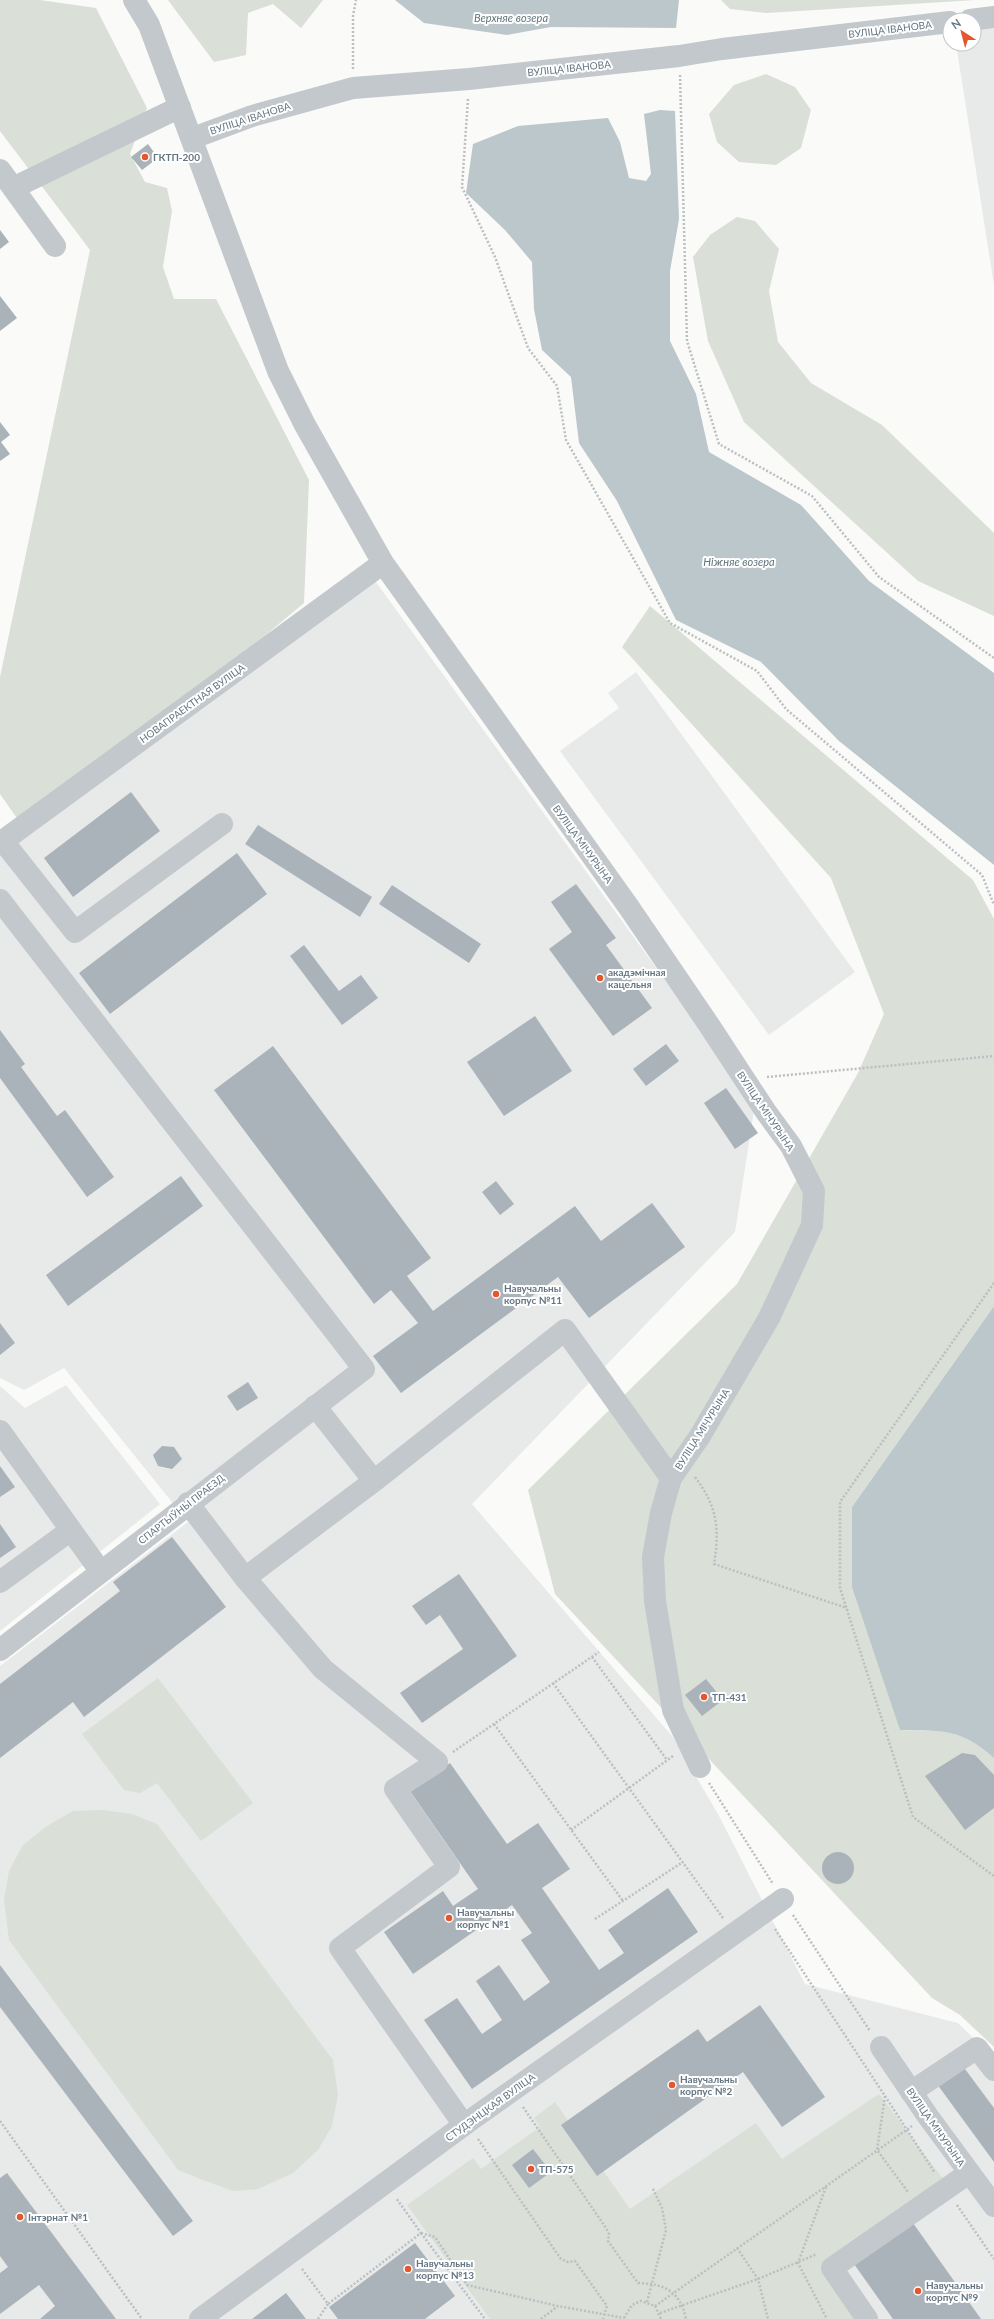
<svg xmlns="http://www.w3.org/2000/svg" width="994" height="2319" viewBox="0 0 994 2319" font-family="Lato,sans-serif">
<rect width="100%" height="100%" fill="#fafaf8"/>
<path fill="#e8e9e9" d="M994 8V285L956 44H974V20H953L952 14Z
M373 578 755 1104 735 1232 472 1504 672 1736 718 1814 805 1984 958 2023 994 2058V2319H0V1666L188 1522 64 1368 24 1390 0 1378V855Z
M636 672 855 972 769 1035 560 751 619 708 608 693Z
M66 1385 160 1504 0 1631V1386L25 1408Z"/>
<path fill="#dadfd7" d="M0 0H40L96 8 147 108 130 154 145 182 167 188 172 211 163 267 174 299H216L309 480 304 603 28 834 0 794V677L90 250 0 131Z
M168 0H323L301 28 273 4 248 13 246 55 214 62Z
M721 0H975L767 13 730 9Z
M766 74 795 87 811 110 801 148 776 165 739 162 717 142 709 114 734 85Z
M737 217 755 221 779 249 769 291 778 342 811 383 882 425 994 533V616L918 581 744 422 708 341 693 257 710 235Z
M650 606 973 880 994 919V1306L852 1507 900 1730C942 1731 961 1728 994 1758V2047L960 2015 932 1998 555 1594 528 1490 737 1284 858 1073 884 1014 831 878 622 647Z
M158 1678 253 1803 201 1841 157 1783 140 1793 124 1790 82 1734Z
M103 1810 132 1814 157 1824 333 2060 338 2095 332 2126 318 2150 293 2173 258 2189 233 2191 203 2180 178 2170 9 1940 4 1900 9 1871 23 1845 47 1826 73 1811Z
M879 2094 947 2184 836 2261 873 2319H490L407 2205 473 2158 481 2169 540 2127 534 2118 555 2102 630 2209 756 2123 782 2159Z"/>
<path fill="#bbc7cb" d="M395 0H679L676 28 551 27 507 35 424 23Z
M660 110 675 111 679 219 670 271V341L696 394 709 452 801 505 869 581 994 673V865L839 741 761 662 676 620 617 501 579 443 571 377 542 350 534 309 532 262 505 230 466 193 473 144 518 126 608 118 620 142 629 178 646 181 651 174 644 114Z
M994 1306V1758C960 1728 943 1731 900 1730L852 1587V1507Z"/>
<path fill="#aab3b9" d="M148 144 158 158 142 170 131 157Z
M0 230 9 242 0 249Z
M0 296 17 318 0 331Z
M0 422 10 435 1 442 10 454 0 461Z
M131 792 160 831 73 897 44 858Z
M258 825 372 897 360 917 245 844Z
M237 853 267 894 110 1014 79 973Z
M576 884 616 938 606 945 652 1008 613 1036 549 949 572 932 551 902Z
M392 885 481 944 469 963 379 904Z
M304 945 339 991 361 975 378 998 342 1025 290 956Z
M535 1016 572 1071 504 1116 467 1062Z
M0 1030 25 1064 21 1067 57 1116 65 1110 114 1177 87 1197 0 1078Z
M666 1044 679 1061 646 1086 633 1069Z
M273 1046 431 1258 407 1276 433 1311 575 1206 601 1241 652 1203 685 1247 589 1318 558 1277 401 1393 373 1356 418 1323 391 1290 374 1304 214 1090Z
M726 1088 758 1133 735 1149 704 1103Z
M181 1176 203 1206 68 1306 46 1275Z
M496 1181 514 1204 500 1215 482 1192Z
M0 1323 15 1343 0 1355Z
M248 1382 258 1398 237 1411 227 1396Z
M162 1446 174 1447 182 1459 172 1469 158 1466 153 1455Z
M0 1466 15 1487 0 1497Z
M0 1524 16 1547 0 1558Z
M172 1537 226 1607 84 1717 73 1702 0 1758V1684L120 1591 113 1582Z
M459 1574 517 1656 422 1723 400 1693 463 1649 440 1615 426 1625 412 1606Z
M706 1679 723 1700 702 1716 685 1695Z
M962 1753 975 1755 994 1775V1808L965 1830 925 1776Z
M450 1763 507 1844 538 1823 570 1869 542 1888 599 1970 624 1953 608 1930 668 1888 698 1932 472 2089 424 2020 457 1998 482 2034 502 2020 476 1981 499 1965 524 2001 550 1982 521 1940 532 1933 512 1905 413 1974 384 1932 443 1891 453 1906 478 1889 410 1791Z
M822 1868a16 16 0 1 1 32 0a16 16 0 1 1-32 0Z
M0 1965 193 2221 173 2236 0 2007Z
M760 2005 825 2097 782 2127 743 2072 597 2176 561 2125 698 2029 707 2042Z
M962 2065 994 2108V2162L937 2084Z
M533 2149 551 2172 529 2188 512 2165Z
M7 2173 116 2319H40L55 2306 39 2285 0 2314V2273L8 2267 0 2256V2178Z
M913 2223 981 2319H893L854 2264Z
M415 2243 455 2296 425 2319H338L329 2307Z
M286 2293 306 2319H252Z"/>
<g fill="none" stroke-linecap="round" stroke-linejoin="round">
<path stroke="#bbbfc2" stroke-width="2.5" stroke-dasharray="2 2" stroke-linecap="butt" d="M353 69V16L356 0
M680 75 687 341 719 444 812 496 879 577 994 658
M468 99 462 187 495 257 528 348 557 386 566 440 670 623 757 671 786 709 982 875 994 905
M767 1077 994 1056
M994 1283 840 1502V1588L913 1817 994 1876
M695 1477C717 1506 720 1528 714 1564L847 1608
M592 1657 667 1760
M553 1683 723 1918
M494 1724 623 1901
M453 1752 599 1652
M709 1783 773 1884
M571 1830 673 1756
M793 1915 870 2031
M595 1919 683 1862
M775 1929 885 2096 877 2150 908 2192
M885 2096 935 2173
M523 2107 606 2228 609 2234 608 2241 638 2283C665 2284 680 2291 686 2319
M0 2121 142 2319
M478 2139 561 2259 568 2262 575 2261 607 2306 603 2319
M826 2187 798 2263 827 2319
M957 2205 994 2259
M421 2233 435 2237 467 2285 558 2306 624 2318
M421 2233 485 2319
M737 2248 758 2279 768 2319
M302 2269 328 2304 421 2233 396 2198
M647 2302 666 2230 662 2208 652 2187
M655 2306 912 2126
M660 2313 758 2279 817 2254
M624 2318 632 2305 641 2301 655 2306 661 2319
M318 2319 328 2304
M541 2319 558 2306"/>
<path stroke="#c3c8cc" stroke-width="22" d="M134 0 149 25 278 371 305 425 383 563 628 906 709 1025 766 1112 791 1146 814 1191 812 1225 789 1275 769 1318 700 1436 671 1478 661 1513 653 1557 655 1601 673 1710 700 1767
M970 20 994 17
M193 138 252 116 353 88 469 79 679 56 722 49 950 22
M0 170 55 246
M13 188 180 107
M3 841 75 932 222 824
M0 843 383 563
M0 900 364 1369 0 1650
M315 1406 374 1481 565 1330 671 1478
M0 1431 101 1572
M188 1503 245 1578 374 1481
M245 1578 323 1669 437 1762 395 1789 449 1867 340 1948 464 2125
M0 1582 71 1530
M881 2047 927 2115 994 2206
M911 2092 977 2048 994 2070
M200 2319 475 2117 783 1899
M867 2319 832 2268 969 2173"/>
</g>
<g fill="#e4572e" stroke="#fff" stroke-width="1.5">
<circle cx="145" cy="157" r="4"/>
<circle cx="600" cy="978" r="4"/>
<circle cx="496" cy="1294" r="4"/>
<circle cx="704" cy="1697" r="4"/>
<circle cx="449" cy="1918" r="4"/>
<circle cx="672" cy="2085" r="4"/>
<circle cx="531" cy="2169" r="4"/>
<circle cx="20" cy="2217" r="4"/>
<circle cx="408" cy="2269" r="4"/>
<circle cx="918" cy="2291" r="4"/>
</g>
<g text-anchor="middle" dominant-baseline="central" stroke-width="4" stroke-linejoin="round" paint-order="stroke">
<g font-size="10" fill="#657683" stroke="#fff">
<text transform="translate(890 29) rotate(-7)">ВУЛІЦА ІВАНОВА</text>
<text transform="translate(569 68) rotate(-6)">ВУЛІЦА ІВАНОВА</text>
<text transform="translate(250 118) rotate(-18)">ВУЛІЦА ІВАНОВА</text>
<text transform="translate(192 703) rotate(-36)">НОВАПРАЕКТНАЯ ВУЛІЦА</text>
<text transform="translate(583 844) rotate(54)">ВУЛІЦА МІЧУРЫНА</text>
<text transform="translate(766 1111) rotate(56)">ВУЛІЦА МІЧУРЫНА</text>
<text transform="translate(702 1429) rotate(-58)">ВУЛІЦА МІЧУРЫНА</text>
<text transform="translate(181 1509) rotate(-38)">СПАРТЫЎНЫ ПРАЕЗД</text>
<text transform="translate(490 2107) rotate(-36)">СТУДЭНЦКАЯ ВУЛІЦА</text>
<text transform="translate(936 2127) rotate(55)">ВУЛІЦА МІЧУРЫНА</text>
</g>
<g font-size="10" font-weight="bold" fill="#657683" stroke="#fff" text-anchor="start">
<text x="153" y="157">ГКТП-200</text>
<text x="608" y="972">акадэмічная<tspan x="608" dy="12">кацельня</tspan></text>
<text x="504" y="1288">Навучальны<tspan x="504" dy="12">корпус №11</tspan></text>
<text x="712" y="1697">ТП-431</text>
<text x="457" y="1912">Навучальны<tspan x="457" dy="12">корпус №1</tspan></text>
<text x="680" y="2079">Навучальны<tspan x="680" dy="12">корпус №2</tspan></text>
<text x="539" y="2169">ТП-575</text>
<text x="28" y="2217">Інтэрнат №1</text>
<text x="416" y="2263">Навучальны<tspan x="416" dy="12">корпус №13</tspan></text>
<text x="926" y="2285">Навучальны<tspan x="926" dy="12">корпус №9</tspan></text>
</g>
<g font-size="11" font-style="italic" fill="#60757c" stroke="#fff">
<text x="511" y="17">Верхняе возера</text>
<text x="739" y="561">Ніжняе возера</text>
</g>
</g>
<g transform="translate(962 32) rotate(324)"><circle r="19" fill="#ffffff" stroke="#c1c8cd"/>
<path d="M0-3L7 15L0 10L-7 15Z" fill="#e4572e"/>
<text y="-6" font-size="11" font-weight="bold" text-anchor="middle" fill="#657683">N</text>
</g>
</svg>
